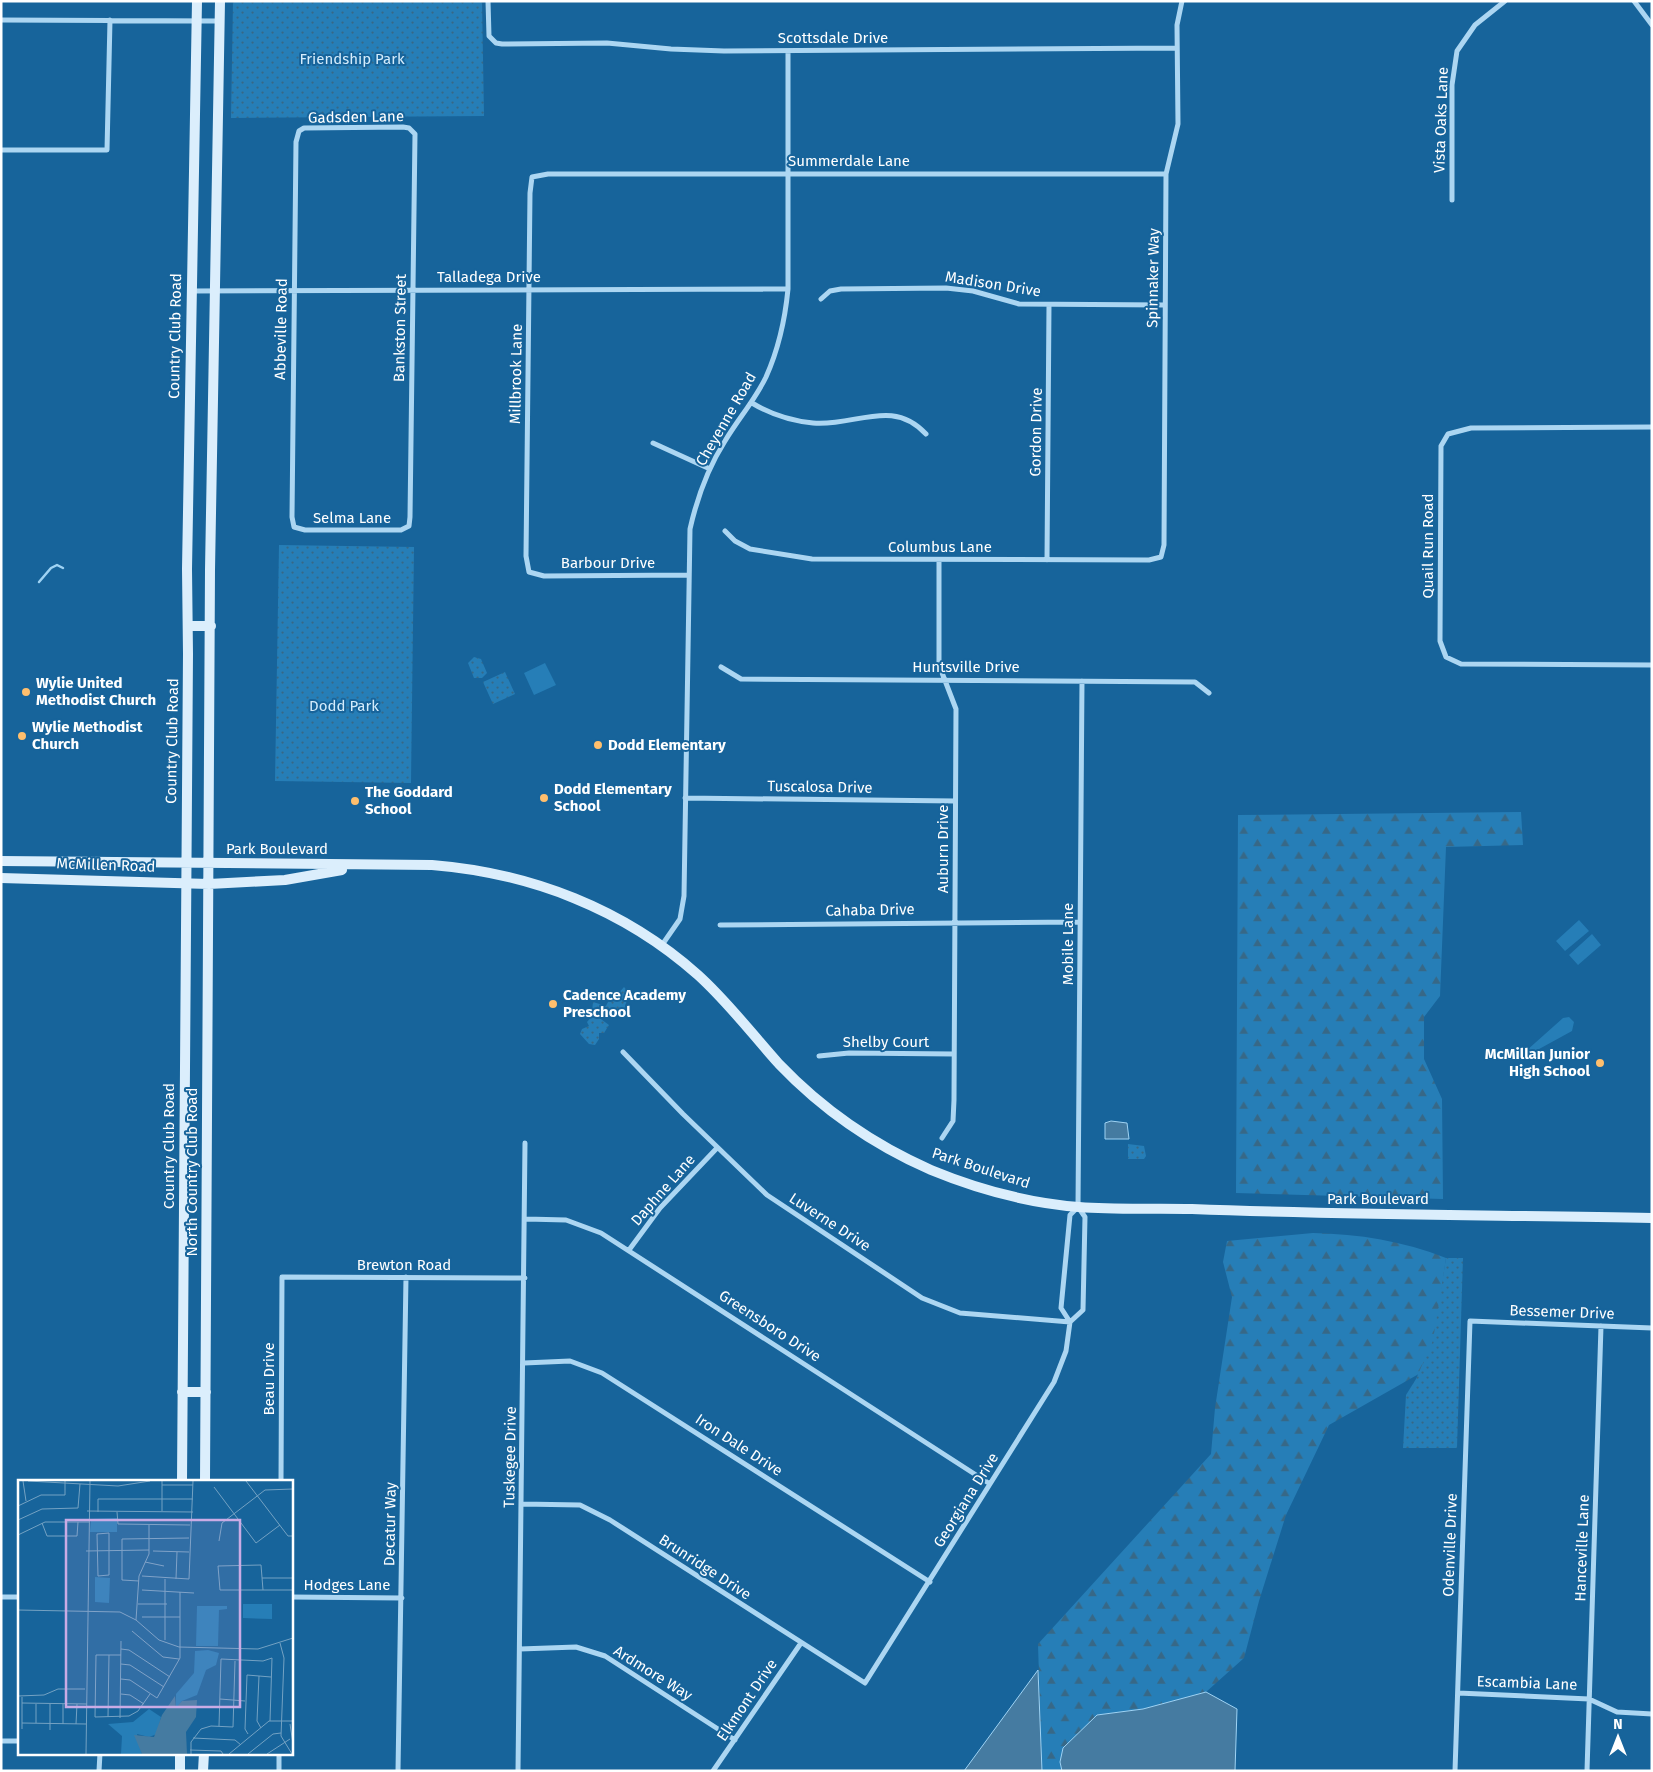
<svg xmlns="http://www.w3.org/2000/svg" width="1653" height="1772" viewBox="0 0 1653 1772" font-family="'Fira Sans',sans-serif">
<defs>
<pattern id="forest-firs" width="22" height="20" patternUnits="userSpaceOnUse" patternTransform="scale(1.25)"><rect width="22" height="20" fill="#267eb7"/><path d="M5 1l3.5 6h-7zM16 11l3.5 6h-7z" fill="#376887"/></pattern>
<pattern id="park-dots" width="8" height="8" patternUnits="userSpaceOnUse" patternTransform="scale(1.25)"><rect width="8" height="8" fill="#267eb7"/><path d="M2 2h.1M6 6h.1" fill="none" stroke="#376887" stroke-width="1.8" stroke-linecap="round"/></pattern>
</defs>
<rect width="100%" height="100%" fill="#17649b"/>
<path fill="#267eb7" d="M545 663 556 685 534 695 524 673Z
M1579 920 1589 931 1565 951 1556 941Z
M1592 934 1601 945 1578 965 1569 955Z
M1569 1017 1574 1022 1572 1031 1530 1054H1526V1051L1563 1018Z"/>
<path fill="url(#forest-firs)" d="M1521 812 1523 845 1446 847 1440 996 1424 1017V1059L1442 1099 1443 1199 1236 1193 1238 815Z
M1313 1233C1359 1234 1403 1241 1446 1258L1433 1351 1424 1371 1329 1425 1286 1515 1259 1601 1244 1658 1206 1692 1143 1709 1097 1715 1060 1762 1062 1771H1042L1038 1644 1211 1454 1215 1408 1232 1297 1223 1262 1227 1241Z"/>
<path fill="url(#park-dots)" d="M233 1H482L484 116 231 118Z
M279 545 414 547 411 783 275 781Z
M474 657 481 659 487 673 482 678H474L468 663Z
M505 672 515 694 493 704 483 682Z
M624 987 629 993 623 1013 610 1008 611 1011 609 1017 592 1012 593 1002 606 1006C610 996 618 995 624 987Z
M594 1014 609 1025 604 1033H599V1039L595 1045 589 1044 580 1034 582 1029 589 1026 587 1022Z
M1128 1144 1144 1146 1146 1156 1144 1159H1128Z
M1446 1258H1463L1457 1448H1403L1406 1395 1416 1379 1433 1340Z"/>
<path fill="#457ba1" stroke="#9fd3f4" d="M1111 1121 1127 1123 1129 1139H1105V1123Z
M1038 1670 1042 1771H964Z
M1206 1692 1237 1709 1235 1771H1062L1060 1762 1063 1748 1097 1715 1143 1709Z"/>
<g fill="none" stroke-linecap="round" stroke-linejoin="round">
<path stroke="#9fd3f4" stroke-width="2.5" d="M39 582 51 568 57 565 63 568"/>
<path stroke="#acd6f2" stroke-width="5" d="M488 1 489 36 496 43 502 44 607 43 671 49 724 51 1177 48
M1634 1 1652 25
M1 20 220 21
M304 128 403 127 409 128 415 134 410 517 409 526 401 530H305L294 527 292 517 296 142 299 131Z
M1 150H107L110 20
M1452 200V85L1457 51 1475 25 1505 1
M191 291 788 289
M821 299 830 291 841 289 946 288 973 291 1019 304 1165 305
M752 403C770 414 792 421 813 423 855 427 892 397 926 434
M1652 427 1471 428 1448 434 1441 446 1440 641 1446 657 1461 664 1652 665
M653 443 710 469
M725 531 735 541 750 549 812 559 1149 560 1161 557 1164 545 1166 174 1178 124 1177 25 1182 1
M939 560V665L956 709 954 1100 953 1121 942 1138
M1047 560 1049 305
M688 575 544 576 529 572 526 556 530 193 532 177 548 174H1166
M721 667 741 679 1195 682 1209 693
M685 798 955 801
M720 925 1080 922
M662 945 680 919 684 896 690 529C697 498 708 468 725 441 738 419 755 400 766 377 779 348 785 320 788 289V51
M623 1052 683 1114 767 1195 922 1298 960 1313 1070 1322
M819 1056 849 1053 954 1054
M1078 1207 1082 681
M526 1219 566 1220 601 1233 990 1484
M629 1250 660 1208 717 1148
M1070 1322 1061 1308 1070 1215 1078 1207
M524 1363 570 1361 602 1373 930 1582
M281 1481 282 1277 525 1278
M522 1504 580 1505 610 1520 865 1683 1054 1382 1066 1351 1070 1322 1083 1310 1085 1217 1078 1207
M1 1597H19
M291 1597 402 1598
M520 1649 576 1647 605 1656 735 1740
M1458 1693 1589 1699 1617 1712 1652 1714
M1 1741H19
M99 1771 100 1753
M279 1771V1753
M398 1771 406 1277
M518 1771 525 1143
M713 1771 801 1643
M1455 1771 1470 1321 1652 1328
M1587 1771 1601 1326"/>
<path stroke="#dbeefc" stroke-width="10" d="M188 626H211
M1 861 432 865C531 873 624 909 698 975 728 1002 752 1034 779 1064 822 1109 874 1145 931 1170 977 1189 1029 1203 1079 1207 1117 1210 1155 1208 1192 1209 1346 1215 1498 1215 1652 1218
M1 878 209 884 285 880 342 870
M182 1392H206
M182 1481 188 654 187 569 197 1
M205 1481 210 570 220 1
M180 1771V1753
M203 1771 204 1753"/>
</g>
<g fill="#ffbf6d" stroke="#17649b" stroke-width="2">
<circle cx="26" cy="692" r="5"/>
<circle cx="22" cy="736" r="5"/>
<circle cx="598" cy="745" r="5"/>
<circle cx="544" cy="798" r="5"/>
<circle cx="355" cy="801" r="5"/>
<circle cx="553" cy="1004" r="5"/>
<circle cx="1600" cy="1063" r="5"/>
</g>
<g text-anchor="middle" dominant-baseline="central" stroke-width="4" stroke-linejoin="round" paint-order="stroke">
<g font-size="15" fill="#fff" stroke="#17649b">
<text x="833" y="38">Scottsdale Drive</text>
<text transform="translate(356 117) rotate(-1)">Gadsden Lane</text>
<text transform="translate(1441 120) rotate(-88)">Vista Oaks Lane</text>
<text x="849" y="161">Summerdale Lane</text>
<text x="489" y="277">Talladega Drive</text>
<text transform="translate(1153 278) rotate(-89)">Spinnaker Way</text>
<text transform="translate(993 284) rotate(9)">Madison Drive</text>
<text transform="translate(400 328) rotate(-89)">Bankston Street</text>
<text transform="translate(281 329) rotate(-89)">Abbeville Road</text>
<text transform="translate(175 336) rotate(-89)">Country Club Road</text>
<text transform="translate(516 374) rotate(-89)">Millbrook Lane</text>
<text transform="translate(726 419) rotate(-60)">Cheyenne Road</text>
<text transform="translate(1036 432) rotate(-89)">Gordon Drive</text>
<text x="352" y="518">Selma Lane</text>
<text transform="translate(1428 546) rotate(-90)">Quail Run Road</text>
<text x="940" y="547">Columbus Lane</text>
<text x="608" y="563">Barbour Drive</text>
<text x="966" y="667">Huntsville Drive</text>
<text transform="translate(172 741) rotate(-89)">Country Club Road</text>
<text transform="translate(820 787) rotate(1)">Tuscalosa Drive</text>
<text x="277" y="849">Park Boulevard</text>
<text transform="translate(943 849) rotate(-90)">Auburn Drive</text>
<text transform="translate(106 865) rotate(2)">McMillen Road</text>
<text transform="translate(870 910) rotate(-1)">Cahaba Drive</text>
<text transform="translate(1068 944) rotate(-90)">Mobile Lane</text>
<text x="886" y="1042">Shelby Court</text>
<text transform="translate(169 1146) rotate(-90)">Country Club Road</text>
<text transform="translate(981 1168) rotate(18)">Park Boulevard</text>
<text transform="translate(192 1172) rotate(-90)">North Country Club Road</text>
<text transform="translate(663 1190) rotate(-49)">Daphne Lane</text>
<text x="1378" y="1199">Park Boulevard</text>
<text transform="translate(830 1222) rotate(33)">Luverne Drive</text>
<text x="404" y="1265">Brewton Road</text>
<text transform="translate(1562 1312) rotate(2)">Bessemer Drive</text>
<text transform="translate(770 1326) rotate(33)">Greensboro Drive</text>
<text transform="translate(269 1379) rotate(-90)">Beau Drive</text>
<text transform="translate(739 1445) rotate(33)">Iron Dale Drive</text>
<text transform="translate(510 1457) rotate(-89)">Tuskegee Drive</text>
<text transform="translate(966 1500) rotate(-58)">Georgiana Drive</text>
<text transform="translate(390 1524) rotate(-89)">Decatur Way</text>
<text transform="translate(1450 1545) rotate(-88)">Odenville Drive</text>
<text transform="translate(1582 1548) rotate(-88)">Hanceville Lane</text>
<text transform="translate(705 1567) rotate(33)">Brunridge Drive</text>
<text x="347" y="1585">Hodges Lane</text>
<text transform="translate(653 1673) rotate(32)">Ardmore Way</text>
<text transform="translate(1527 1683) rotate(2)">Escambia Lane</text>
<text transform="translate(747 1700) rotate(-56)">Elkmont Drive</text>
</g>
<g font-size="15" fill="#d4ecfc" stroke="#17649b">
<text x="352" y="59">Friendship Park</text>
<text x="344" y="706">Dodd Park</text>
</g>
<g font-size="15" font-weight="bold" fill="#fff" stroke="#17649b" text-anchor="start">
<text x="36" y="683">Wylie United<tspan x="36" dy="17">Methodist Church</tspan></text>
<text x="32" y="727">Wylie Methodist<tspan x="32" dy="17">Church</tspan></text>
<text x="608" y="745">Dodd Elementary</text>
<text x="554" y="789">Dodd Elementary<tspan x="554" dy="17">School</tspan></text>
<text x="365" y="792">The Goddard<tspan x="365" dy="17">School</tspan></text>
<text x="563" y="995">Cadence Academy<tspan x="563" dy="17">Preschool</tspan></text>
<text x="1590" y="1054" text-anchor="end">McMillan Junior<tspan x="1590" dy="17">High School</tspan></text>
</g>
</g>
<g transform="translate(18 1480)">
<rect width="275" height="275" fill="#17649b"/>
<path d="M225 124H254V139L225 138Z" fill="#267eb7"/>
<path d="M179 126H209V129L201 130 200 166H178ZM190 170 201 173 198 185 188 190 179 215 164 221 158 229V214L176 193 177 171ZM131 229 143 237 139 254 131 257 119 254 124 274H103L104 256 90 244 115 242Z" fill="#267eb7"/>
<path d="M99 38V52H72L73 39ZM77 97 92 98 91 123 77 122Z" fill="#267eb7"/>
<path d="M157 216 158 228 164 221 179 220 178 237 168 252 169 274H124L116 255 136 257 144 235Z" fill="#457ba1"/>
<path fill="none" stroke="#74a2c3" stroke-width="1" d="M5 1 8 21M10 1 100 6 132 1M144 1V31M228 1 270 56H275M144 5H175M196 7 238 63 262 45M0 26 23 15H47V1M69 31 175 32M80 32V19H175M99 32 100 44 172 45M0 40 24 29 60 28 62 4M24 43 29 56H59L60 42M91 53V95L80 96 79 54ZM0 55 27 42H71M201 61 204 43 247 10 275 9M68 71 131 70M135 71 171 72M127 82 146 86M124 96 171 99 175 1M244 98H275M147 99V160M158 99 159 72M121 101 104 100V59L171 58M124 110 176 113M245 110 243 85 200 86 202 110H275M120 124H149M0 130 102 132 118 140 141 160 161 167 240 169 275 158M124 137H162M118 140 121 96 131 74V45M114 151 145 177 161 179M262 163 266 178 263 256 274 274M103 169 111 170 152 197M103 175H78L77 237 111 236 120 231 132 214M103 184 112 185 146 207M241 196 239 241 243 248M103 199 112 200 139 218 162 178V112M103 214 112 215 126 224M0 216 26 215 40 209H67M4 217V249M202 219 227 221M4 223 69 224M18 224V243M90 237 91 175M102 238 103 161M4 243 68 244M45 244V224M58 244 59 224M272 244 275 264M201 246 203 179 245 181 254 178 252 241M32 250V224M230 254 227 249 229 195 253 197M175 258 217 260 223 265M172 270 203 271 205 274M68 274 72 1M173 274V262L183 249 193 246 215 247 217 181M211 274 251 241H275M230 274 255 254 263 253M249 274 272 259"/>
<path fill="#caabe5" fill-opacity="0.15" stroke="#caabe5" stroke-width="2.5" d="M48 40H222V227H48Z"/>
<rect width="275" height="275" fill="none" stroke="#fff" stroke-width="2.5"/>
</g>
<rect width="1653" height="1772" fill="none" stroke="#ffffff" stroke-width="5"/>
<g transform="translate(1618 1737)" stroke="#17649b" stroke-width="4" paint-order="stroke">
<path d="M0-4L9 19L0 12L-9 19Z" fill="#ffffff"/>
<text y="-8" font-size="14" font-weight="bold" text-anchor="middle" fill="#ffffff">N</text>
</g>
</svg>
